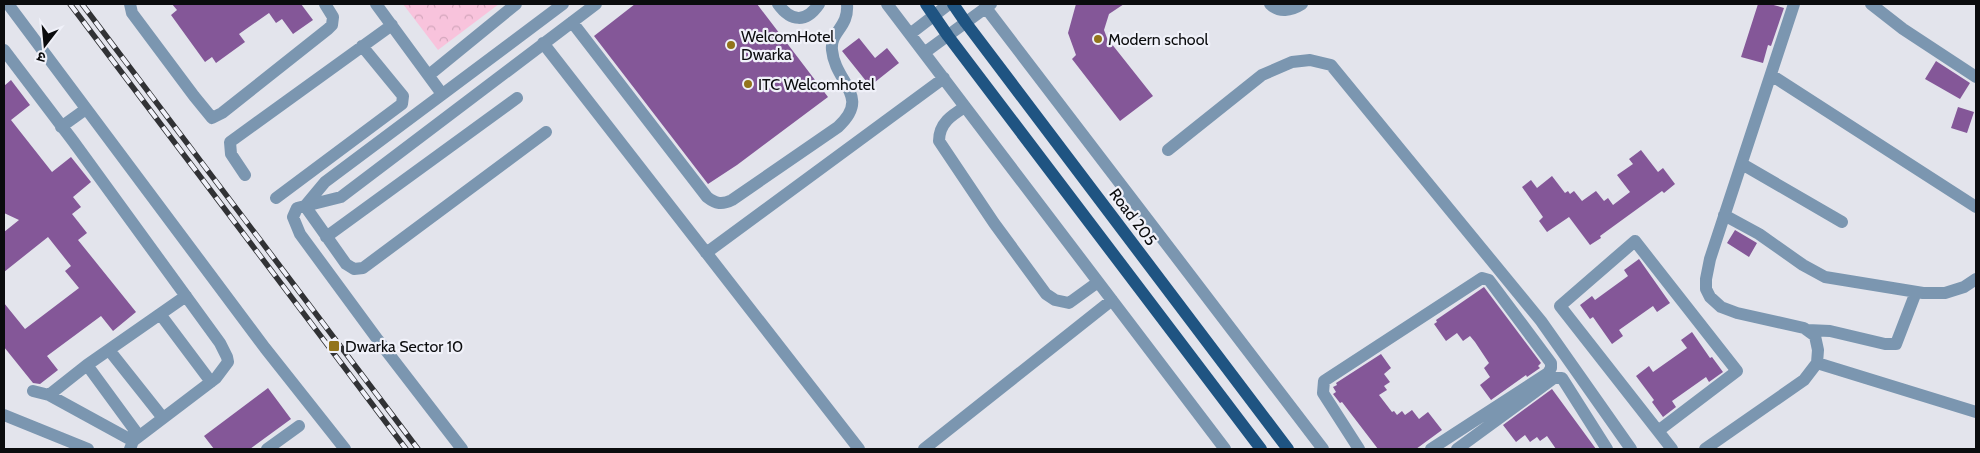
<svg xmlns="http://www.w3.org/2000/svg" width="1980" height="453" viewBox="0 0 1980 453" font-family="Cabin,'Noto Sans Devanagari',sans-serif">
<defs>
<pattern id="forest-crowns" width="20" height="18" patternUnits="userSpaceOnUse" patternTransform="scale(1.25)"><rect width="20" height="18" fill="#f8c3dc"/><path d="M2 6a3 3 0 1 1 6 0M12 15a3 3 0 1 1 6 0" fill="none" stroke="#d3a6bc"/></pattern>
</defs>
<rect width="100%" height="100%" fill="#e3e4ec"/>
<path fill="url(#forest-crowns)" d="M403 4H499L438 50Z"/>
<path fill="#845798" d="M172 4H301L313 20 293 34 282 19 276 23 269 13 239 34 245 42 216 63 212 57 205 62 171 15 177 10Z
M635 4H757L828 97 737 165 708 184 594 36Z
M1076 4H1124L1109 14 1104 30 1107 38 1153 96 1120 121 1072 59 1076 55 1068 33Z
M1758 4H1770L1784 8 1771 46 1768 45 1763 63 1741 57Z
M859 38 875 58 887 48 899 63 870 86 842 51Z
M1936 61 1970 83 1960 99 1925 79Z
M11 80 30 105 11 120 52 172 71 157 91 182 73 197 81 207 72 214 87 233 78 240 136 312 113 331 101 316 47 356 58 370 40 384 33 383 4 347V303L25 329 79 288 65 271 71 266 48 237 4 272V232L19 220 4 213V86Z
M1958 107 1974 112 1967 133 1951 128Z
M1641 150 1658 172 1663 168 1675 184 1664 193 1662 191 1600 236 1601 238 1590 245 1569 217 1547 232 1539 221 1543 217 1522 187 1531 180 1537 188 1552 176 1565 193 1568 191 1570 194 1574 191 1582 201 1596 191 1604 201 1608 198 1613 205 1630 192 1617 175 1633 164 1629 159Z
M1735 230 1757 243 1749 257 1727 243Z
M1639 259 1670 303 1657 312 1653 306 1619 330 1623 336 1612 344 1593 317 1590 319 1580 305 1592 296 1595 300 1628 276 1624 270Z
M1484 287 1541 363 1538 366 1540 368 1527 377 1526 375 1491 400 1480 385 1490 377 1484 368 1489 363 1475 342 1470 336 1463 341 1457 333 1446 341 1434 324 1437 322 1436 320Z
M1692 332 1710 358 1712 357 1723 372 1709 382 1706 377 1672 401 1676 407 1663 417 1652 402 1654 400 1636 376 1649 366 1653 372 1687 348 1681 340Z
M1381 354 1391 368 1384 374 1390 382 1384 386 1387 390 1379 395 1392 412 1394 411 1397 415 1402 411 1405 415 1412 410 1419 419 1428 412 1442 430 1416 449H1378L1342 402 1340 403 1333 394 1336 392 1333 387 1337 385 1336 383Z
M268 388 291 419 250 449H214L204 436Z
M1552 389 1596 449H1556L1547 436 1540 441 1537 437 1530 442 1525 435 1516 442 1503 425Z"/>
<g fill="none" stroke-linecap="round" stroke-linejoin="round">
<path stroke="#7b96b0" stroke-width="12" d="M8 4 265 348 345 449
M130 4 132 13 194 96 212 118 222 113 328 29 332 25 333 17 325 4
M376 4 442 94
M778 4C791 22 806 23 819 4
M887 4 1225 449
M1270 4C1279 13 1291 11 1302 4
M1871 4 1903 29 1976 77
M986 8 1323 449
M572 22 707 197C716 204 722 205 732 200L838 127C872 96 835 83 832 50 830 31 849 28 847 4
M910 34 949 4
M543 43 859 449
M4 50 73 141 220 343 227 357 228 362 216 378 133 441 130 449
M924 53 991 4
M429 75 516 4
M1771 75 1976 207
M965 107C952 115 939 123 939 141L994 223 1046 294 1055 300 1069 303 1098 282
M61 127 86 109
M1168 150 1262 75 1292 62 1310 60 1331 65 1541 321 1631 449
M1742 164 1842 222
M245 175 231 154 230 142 392 25
M276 198 402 104 403 96 362 46
M305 206 325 182 563 4
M305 206 346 264 354 269 363 268 546 132
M1724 215 1759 234 1803 265 1825 277 1923 293H1945L1964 287 1976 279
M326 237 517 98
M706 253 944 78
M160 314 211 382
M1807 330 1830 331 1885 344H1896L1916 292
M109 350 163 418
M1817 363 1976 412
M87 365 139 436
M33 391 49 395 87 365 186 296
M49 395 133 441
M4 415 88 449
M1658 431 1560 306 1635 241 1737 371 1658 431 1672 449
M267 449 299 426
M462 449 378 340 300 234 293 217 297 208 341 197 596 4
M924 449 1112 300
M1359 449 1323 393 1324 381 1482 278 1489 280 1551 363V368L1548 373 1431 449
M1457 449 1554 378H1562L1607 449
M1705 449 1804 380 1817 363 1818 350 1815 336 1804 328 1737 313 1721 307 1710 297 1706 289V279L1710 259 1794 4"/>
<path stroke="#1f5482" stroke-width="12" d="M926 4 948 36 1261 449
M953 4 966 23 1288 449"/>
<g stroke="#313235" stroke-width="5.5">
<path id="rail" d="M70 4 406 449
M82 4 418 449"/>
</g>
<use href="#rail" stroke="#f0f1f9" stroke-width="4" stroke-dasharray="11" stroke-linecap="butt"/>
</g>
<g fill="#92741b" stroke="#f0f1f9" stroke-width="2">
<circle cx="1098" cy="39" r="5"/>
<circle cx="731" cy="45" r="5"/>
<circle cx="748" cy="84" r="5"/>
<rect x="328" y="340" width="12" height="12" rx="2.5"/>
</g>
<g text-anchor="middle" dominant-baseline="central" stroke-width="4.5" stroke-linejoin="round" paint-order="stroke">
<g font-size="16" fill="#0b0c0e" stroke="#f0f1f9" text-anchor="start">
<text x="741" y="36">WelcomHotel<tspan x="741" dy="18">Dwarka</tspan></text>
<text x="1108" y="39">Modern school</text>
<text x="758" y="84">ITC Welcomhotel</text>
<text x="345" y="346">Dwarka Sector 10</text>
</g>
<g font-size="16" fill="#0b0c0e" stroke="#f0f1f9">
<text transform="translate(1133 217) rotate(53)">Road 205</text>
</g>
</g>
<rect width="1980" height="453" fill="none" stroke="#0b0c0e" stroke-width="10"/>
<g transform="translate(45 45) rotate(196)" stroke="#f0f1f9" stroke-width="4" paint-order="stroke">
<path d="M0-4L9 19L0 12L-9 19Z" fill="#0b0c0e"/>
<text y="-8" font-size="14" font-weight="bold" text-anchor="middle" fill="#0b0c0e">उ</text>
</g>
</svg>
